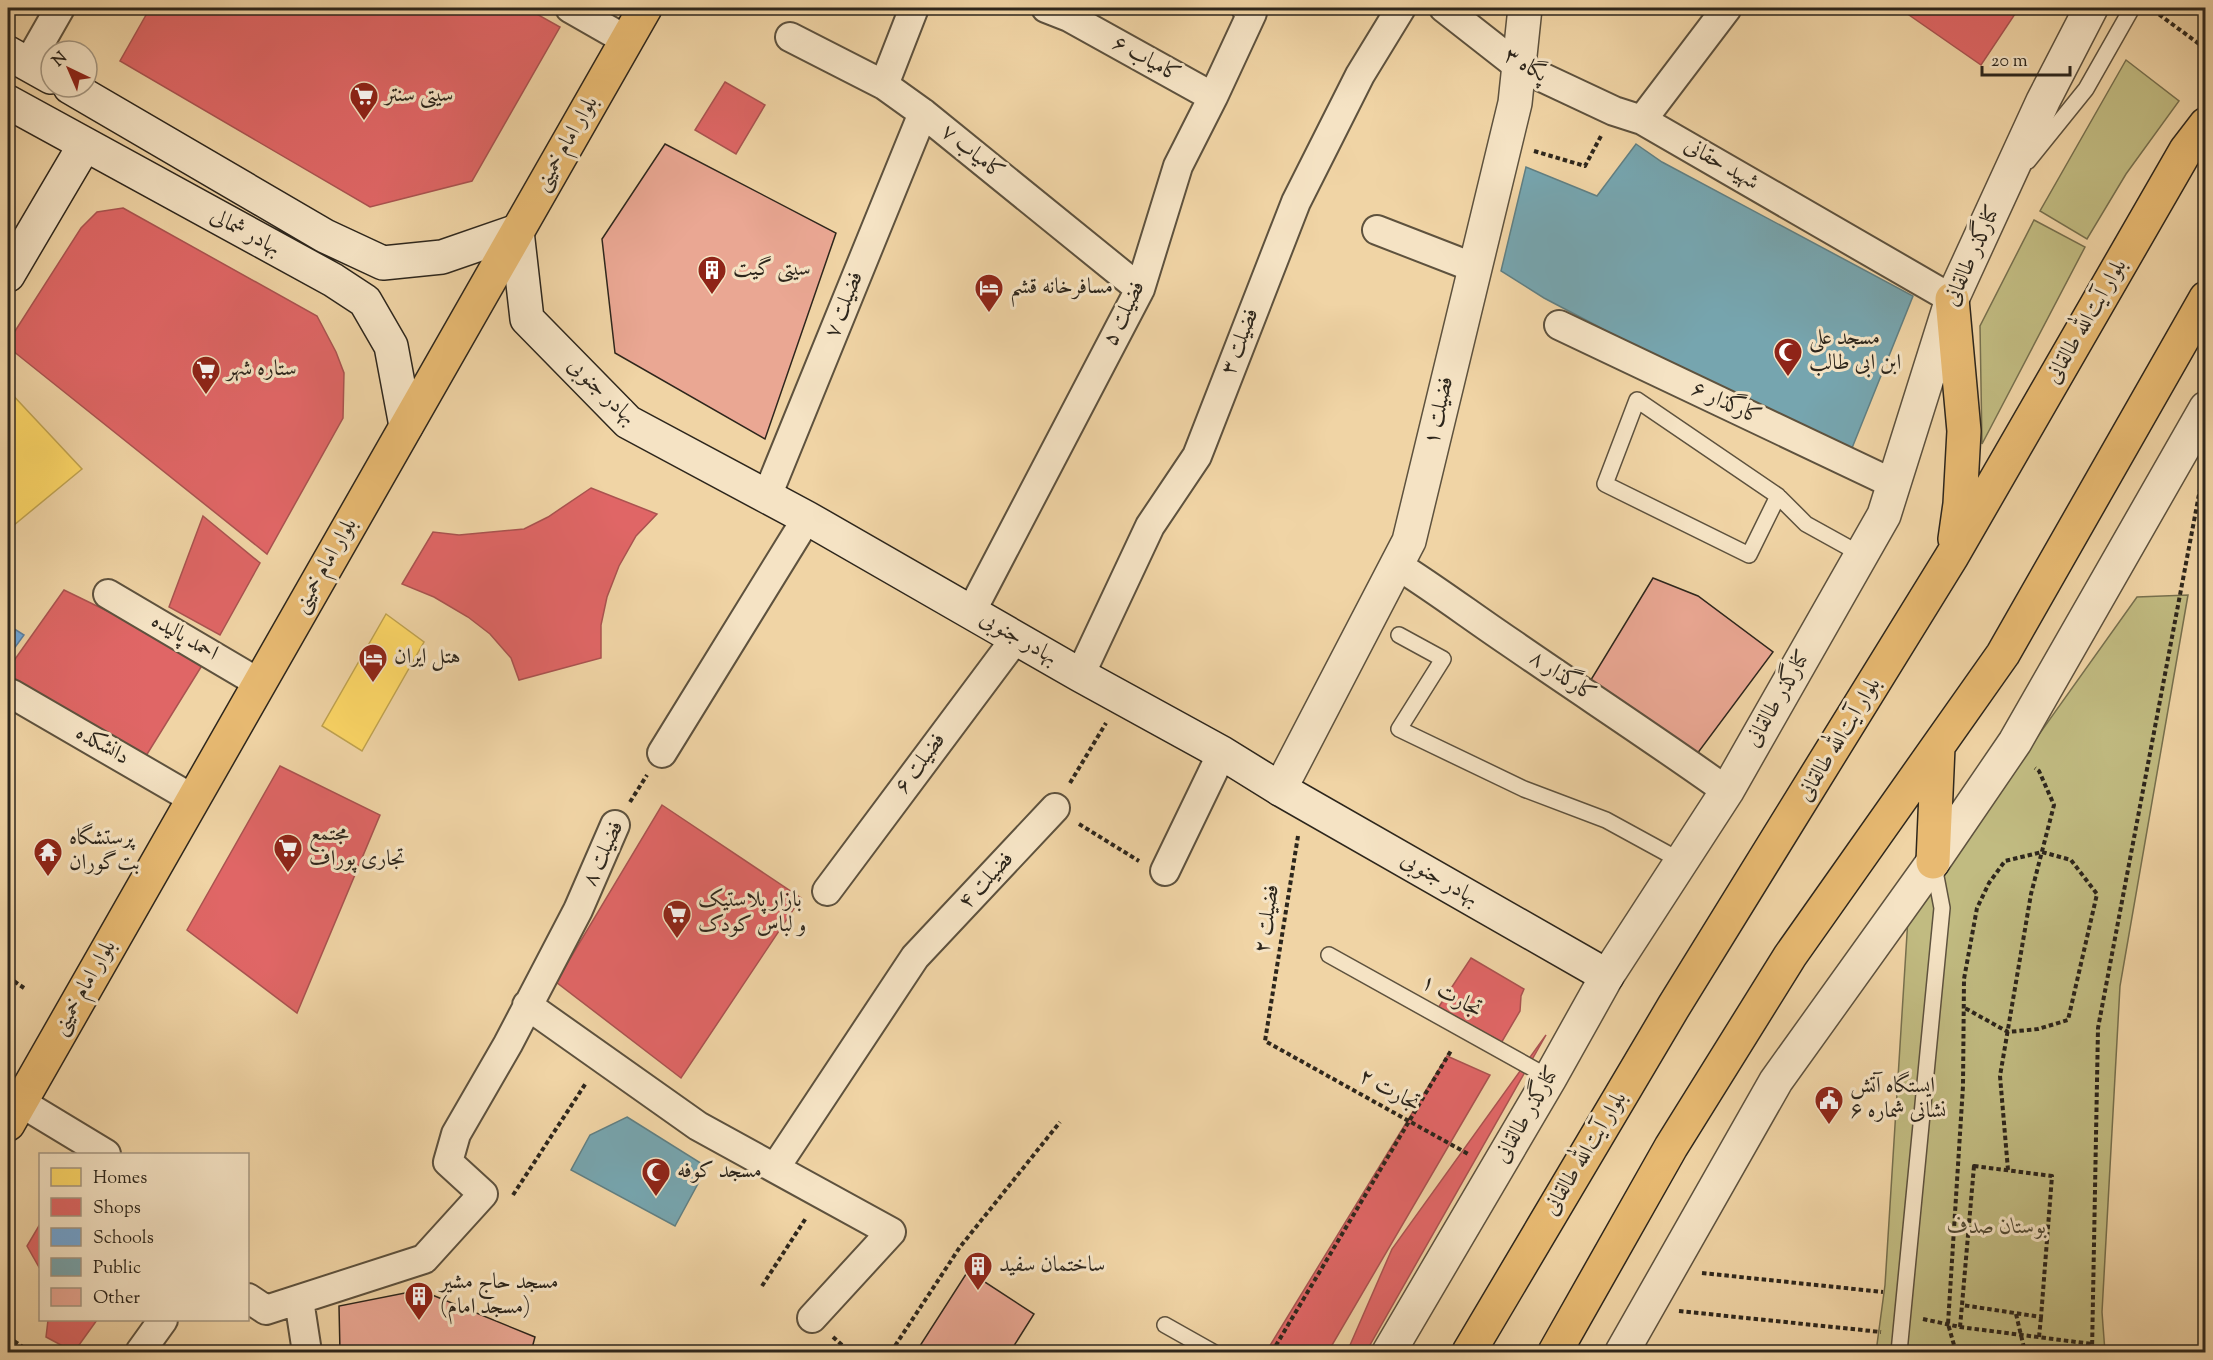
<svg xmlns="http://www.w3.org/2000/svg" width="2213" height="1360" viewBox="0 0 2213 1360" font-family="'Sorts Mill Goudy',Amiri,serif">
<rect width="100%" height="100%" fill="#f0d4a5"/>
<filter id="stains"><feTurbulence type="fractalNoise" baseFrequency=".00333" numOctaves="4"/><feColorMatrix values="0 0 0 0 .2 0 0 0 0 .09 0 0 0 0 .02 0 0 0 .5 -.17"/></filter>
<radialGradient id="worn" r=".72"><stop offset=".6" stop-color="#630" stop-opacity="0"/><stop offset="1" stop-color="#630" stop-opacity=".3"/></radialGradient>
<path fill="#c1bb81" stroke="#77704e" stroke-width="1.5" d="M2126 60 2179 101 2126 174 2087 239 2040 211Z
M2034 220 2085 247 1982 444 1980 326Z
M2188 595 2120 986 2102 1312 2105 1352H1876L1885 1285 1908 918 2137 597Z"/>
<path fill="#ffd966" stroke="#c0a350" stroke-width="1.5" d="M8 390 82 469 8 530Z
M386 614 424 642 362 751 322 726Z"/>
<path fill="#e06666" stroke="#aa5350" stroke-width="1.5" d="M150 8H526L560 27 472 181 370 207 120 61Z
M1899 8H2019L1981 65Z
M725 82 765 105 736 154 695 130Z
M123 208 317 316 336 352 344 373 343 418 267 554 8 347V342L81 228 97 212Z
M591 488 657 514 636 536 619 566 607 597 601 625V658L519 680 511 658 490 634 468 617 434 597 402 584 433 532 459 535 524 529 548 517Z
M203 516 260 563 220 635 169 607Z
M64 590 206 659 141 764 8 684V669Z
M280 766 380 815 297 1013 187 930Z
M662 805 801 898 681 1078 556 982Z
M1471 958 1524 989 1521 996 1520 1011 1500 1045 1438 1008Z
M1546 1035 1366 1352H1347L1392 1249Z
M1447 1056 1490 1075 1328 1352H1266Z
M40 1224V1269L27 1246Z
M48 1320H97L74 1352 46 1337Z"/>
<path fill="#6fa8dc" stroke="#5b81a2" stroke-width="1.5" d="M8 625 24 635 8 657Z"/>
<path fill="#76a5af" stroke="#607f83" stroke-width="1.5" d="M1636 144 1662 162 1913 296 1848 458 1544 298 1501 271 1526 167 1597 196Z
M627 1117 707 1167 675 1226 571 1170 590 1135Z"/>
<path fill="#eaa793" stroke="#2d261c" stroke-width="1.5" d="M665 144 836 233 765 439 615 353 602 239Z
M1653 578 1698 596 1773 652 1694 758 1589 683Z
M968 1271 1034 1314 1010 1352H916Z
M420 1290 535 1337 531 1352H340L339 1306Z"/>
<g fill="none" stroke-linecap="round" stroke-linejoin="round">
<g stroke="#5e523e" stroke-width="18">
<path id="service" d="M2028 161 2086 89 2132 8
M1778 496 1749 555 1605 484 1637 400 1778 496 1806 524 1862 555
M1399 635 1443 659 1399 729 1524 789 1606 820 1681 861
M1329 955 1550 1078
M1165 1325 1213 1352
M1899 1352 1942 908 1934 866"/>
</g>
<g stroke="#5e523e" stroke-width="32">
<path id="minor" d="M570 8 626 40
M1046 8 1069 17 1213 97
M1444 8 1518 66 1614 111 1642 120 1952 299
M790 37 884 85 923 113 1140 289
M28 64 60 8
M884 85 914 8
M1642 120 1727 8
M1377 230 1475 268
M1559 325 1894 484
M767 496 923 113
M1397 565C1437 590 1475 619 1514 645 1585 694 1657 741 1727 791
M108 594 259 683
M971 612 1140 289 1178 166 1213 97 1252 13 1246 8
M1080 675 1150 526 1197 456 1296 202 1360 75 1401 8
M12 694 193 799
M662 753 807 518
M1165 871 1222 753
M827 891 1016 638
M527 1005 698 1126 891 1232 812 1318
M20 1102 106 1154
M775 1168 915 957 1055 808
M248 1298 266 1310 424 1259 483 1194 448 1162 456 1134 508 1044 578 910 615 825
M299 1300 307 1352
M140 1352 163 1320"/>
</g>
<g stroke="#5e523e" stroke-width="36">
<path id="tertiary" d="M1280 789 1409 541 1515 103 1525 8
M1389 1352 1550 1078 1607 976 1727 791 1884 515 1952 299 2043 101 2091 8
M1622 1352 1776 1081 1933 862 2015 742 2206 408"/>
</g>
<g stroke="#2d261c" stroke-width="36">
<path id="secondary" d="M8 53 51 77
M70 87 325 236 383 263 442 257 517 231 527 319 628 422 807 518 1080 675 1222 753 1280 789 1607 976
M8 102 333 280 365 301 391 346 406 426
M8 275 84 146"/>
</g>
<g stroke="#2d261c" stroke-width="36">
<path id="primary" d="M1952 299 1964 431 1960 504 1955 539
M1933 862 1938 747
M8 1124 645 8
M1469 1352 1674 1006 1952 556 2186 150 2206 124
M1555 1352 1671 1147 1790 956 2003 654 2206 298"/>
</g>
<path stroke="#2d261c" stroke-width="4" stroke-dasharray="4.5 3" stroke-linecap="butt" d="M2153 10 2206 49
M1534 151 1585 166 1601 136
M1070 783 1106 723
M630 802 647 775
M1079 824 1139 861
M1298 836 1265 1041 1470 1155
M8 977 24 988
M1974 1166 2052 1176 2041 1317 1962 1305Z
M2008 1170 2000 1076 2031 894 2054 805 2039 771 2035 768
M513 1195 586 1083
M1702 1273 1883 1292
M762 1286 806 1218
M1679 1311 1881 1332
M2016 1314 2025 1352
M1923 1319 1960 1327 2092 1344
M1960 1327 1962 1305
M8 1337 30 1352
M833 1337 850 1352
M2039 1337 2041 1317
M891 1352 960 1247 1060 1122
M1272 1352 1452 1049
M1956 1352 1948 1324 1963 1086 1964 979 1977 908 1989 883 2005 861 2042 852 2071 860 2097 894 2068 1020 2038 1029 2008 1032 1963 1007
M2092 1352 2098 1028 2201 484"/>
<use href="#service" stroke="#f5e3c4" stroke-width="15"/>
<use href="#minor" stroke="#f5e3c4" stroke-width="28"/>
<use href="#tertiary" stroke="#f5e3c4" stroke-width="33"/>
<use href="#secondary" stroke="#f5e3c4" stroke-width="33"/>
<use href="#primary" stroke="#e8ba72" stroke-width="33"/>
</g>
<defs>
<g id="supermarket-pin" transform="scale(1.5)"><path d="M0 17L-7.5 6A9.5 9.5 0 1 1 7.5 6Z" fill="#8f2418" stroke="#f5e3c4"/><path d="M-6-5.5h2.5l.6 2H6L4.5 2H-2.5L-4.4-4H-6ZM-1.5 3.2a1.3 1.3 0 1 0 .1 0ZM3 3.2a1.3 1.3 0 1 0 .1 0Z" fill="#fff"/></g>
<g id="building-pin" transform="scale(1.5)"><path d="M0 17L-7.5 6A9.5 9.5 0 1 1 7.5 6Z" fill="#8f2418" stroke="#f5e3c4"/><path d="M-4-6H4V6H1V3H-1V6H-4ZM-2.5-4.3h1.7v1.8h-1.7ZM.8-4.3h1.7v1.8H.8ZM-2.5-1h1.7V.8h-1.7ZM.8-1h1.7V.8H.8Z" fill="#fff"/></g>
<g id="hotel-pin" transform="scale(1.5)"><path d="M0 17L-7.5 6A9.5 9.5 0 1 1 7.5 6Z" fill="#8f2418" stroke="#f5e3c4"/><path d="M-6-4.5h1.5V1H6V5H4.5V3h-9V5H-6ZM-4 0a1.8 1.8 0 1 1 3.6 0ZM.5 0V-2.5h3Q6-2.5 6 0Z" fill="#fff"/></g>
<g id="mosque-pin" transform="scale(1.5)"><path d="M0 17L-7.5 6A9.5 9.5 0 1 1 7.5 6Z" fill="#8f2418" stroke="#f5e3c4"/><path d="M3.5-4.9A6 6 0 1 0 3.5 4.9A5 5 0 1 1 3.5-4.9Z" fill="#fff"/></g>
<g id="temple-pin" transform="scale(1.5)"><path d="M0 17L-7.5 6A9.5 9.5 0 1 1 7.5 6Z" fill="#8f2418" stroke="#f5e3c4"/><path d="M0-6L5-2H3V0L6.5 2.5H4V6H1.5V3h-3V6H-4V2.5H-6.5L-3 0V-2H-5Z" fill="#fff"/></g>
<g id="civic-pin" transform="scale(1.5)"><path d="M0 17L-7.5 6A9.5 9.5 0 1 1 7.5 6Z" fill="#8f2418" stroke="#f5e3c4"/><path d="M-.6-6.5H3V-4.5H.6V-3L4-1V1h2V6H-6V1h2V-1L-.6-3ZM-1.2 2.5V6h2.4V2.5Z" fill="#fff"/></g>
</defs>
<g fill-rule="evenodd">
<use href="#supermarket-pin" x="364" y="96"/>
<use href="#building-pin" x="712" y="270"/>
<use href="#hotel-pin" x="989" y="288"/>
<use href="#mosque-pin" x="1788" y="352"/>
<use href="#supermarket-pin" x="206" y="370"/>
<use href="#hotel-pin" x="373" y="658"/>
<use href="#supermarket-pin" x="288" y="848"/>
<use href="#temple-pin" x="48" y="852"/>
<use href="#supermarket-pin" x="677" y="914"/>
<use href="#civic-pin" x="1829" y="1100"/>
<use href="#mosque-pin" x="656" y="1172"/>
<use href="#building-pin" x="978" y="1266"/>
<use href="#building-pin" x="419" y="1296"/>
</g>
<g text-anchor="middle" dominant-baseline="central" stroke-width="6" stroke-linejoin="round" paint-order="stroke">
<g font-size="22" fill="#2d261c" stroke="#f5e3c4">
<text transform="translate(1146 60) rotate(29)">کامیاب ۶</text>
<text transform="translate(1525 66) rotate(31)">پگاه ۳</text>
<text transform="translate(567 144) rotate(-60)">بلوار امام خمینی</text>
<text transform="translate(972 153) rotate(39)">کامیاب ۷</text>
<text transform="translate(1721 165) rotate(30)">شهید حقانی</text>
<text transform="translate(245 233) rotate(28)">بهادر شمالی</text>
<text transform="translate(1973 256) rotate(-66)">کنارگذر طالقانی</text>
<text transform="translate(845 305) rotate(-68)">فضیلت ۷</text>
<text transform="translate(1125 314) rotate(-64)">فضیلت ۵</text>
<text transform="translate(2087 322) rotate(-60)">بلوار آیت‌الله طالقانی</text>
<text transform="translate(1241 342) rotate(-69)">فضیلت ۳</text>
<text transform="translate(601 392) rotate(44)">بهادر جنوبی</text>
<text transform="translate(1726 404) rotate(25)">کارگذار ۶</text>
<text transform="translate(1440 411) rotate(-77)">فضیلت ۱</text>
<text transform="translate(326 566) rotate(-60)">بلوار امام خمینی</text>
<text transform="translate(184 638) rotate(30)">احمد پالیده</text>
<text transform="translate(1018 639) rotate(30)">بهادر جنوبی</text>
<text transform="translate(1562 677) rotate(34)">کارگذار ۸</text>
<text transform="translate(1779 699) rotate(-60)">کنارگذر طالقانی</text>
<text transform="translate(1840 740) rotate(-59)">بلوار آیت‌الله طالقانی</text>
<text transform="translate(102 746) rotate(30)">دانشکده</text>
<text transform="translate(921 764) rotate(-53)">فضیلت ۶</text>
<text transform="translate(604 854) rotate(-65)">فضیلت ۸</text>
<text transform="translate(1439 880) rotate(30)">بهادر جنوبی</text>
<text transform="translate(987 881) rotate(-47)">فضیلت ۴</text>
<text transform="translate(1268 919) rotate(-81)">فضیلت ۲</text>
<text transform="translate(85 988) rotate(-60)">بلوار امام خمینی</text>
<text transform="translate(1451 997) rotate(29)">تجارت ۱</text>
<text transform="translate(1389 1091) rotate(29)">تجارت ۲</text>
<text transform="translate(1528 1115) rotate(-60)">کنارگذر طالقانی</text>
<text transform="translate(1586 1154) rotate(-59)">بلوار آیت‌الله طالقانی</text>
</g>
<g font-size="22" fill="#2d261c" stroke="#f5e3c4" text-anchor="start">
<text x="385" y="96">سیتی سنتر</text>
<text x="733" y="270">سیتی گیت</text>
<text x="1010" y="288">مسافرخانه قشم</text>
<text x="1809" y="339">مسجد علی<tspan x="1809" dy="25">ابن ابی طالب</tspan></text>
<text x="227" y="370">ستاره شهر</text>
<text x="394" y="658">هتل ایران</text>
<text x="309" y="835">مجتمع<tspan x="309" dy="25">تجاری پوراف</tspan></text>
<text x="69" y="839">پرستشگاه<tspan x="69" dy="25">بت‌گوران</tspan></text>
<text x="698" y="901">بازار پلاستیک<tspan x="698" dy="25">و لباس کودک</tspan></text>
<text x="1850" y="1087">ایستگاه آتش<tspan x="1850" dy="25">نشانی شماره ۶</tspan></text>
<text x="677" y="1172">مسجد کوفه</text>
<text x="999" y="1266">ساختمان سفید</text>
<text x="440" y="1283">مسجد حاج مشیر<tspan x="440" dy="25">(مسجد امام)</tspan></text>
</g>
<g font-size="22" font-style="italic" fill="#524b35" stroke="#f5e3c4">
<text x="1997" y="1228">بوستان صدف</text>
</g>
</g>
<rect width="2213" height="1360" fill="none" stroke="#f0d4a5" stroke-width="30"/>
<rect x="9" y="9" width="2195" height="1342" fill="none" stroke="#2d261c" stroke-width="3"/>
<rect x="15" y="15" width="2183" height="1330" fill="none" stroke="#2d261c" stroke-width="1.5"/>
<rect x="39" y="1153" width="210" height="168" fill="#f5e3c4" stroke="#a59781" stroke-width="1.5"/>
<rect x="51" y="1168" width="30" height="18" fill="#ffd966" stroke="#a59781" stroke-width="1.5"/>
<text x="93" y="1183" font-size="18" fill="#2d261c">Homes</text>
<rect x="51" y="1198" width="30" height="18" fill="#e06666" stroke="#a59781" stroke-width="1.5"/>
<text x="93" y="1213" font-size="18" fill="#2d261c">Shops</text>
<rect x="51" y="1228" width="30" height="18" fill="#6fa8dc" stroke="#a59781" stroke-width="1.5"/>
<text x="93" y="1243" font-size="18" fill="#2d261c">Schools</text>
<rect x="51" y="1258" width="30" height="18" fill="#76a5af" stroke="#a59781" stroke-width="1.5"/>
<text x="93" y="1273" font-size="18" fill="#2d261c">Public</text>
<rect x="51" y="1288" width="30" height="18" fill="#eaa793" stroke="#a59781" stroke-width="1.5"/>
<text x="93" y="1303" font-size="18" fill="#2d261c">Other</text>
<g transform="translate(69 69) rotate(316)"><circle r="28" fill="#f5e3c4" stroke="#a59781" stroke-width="1.5"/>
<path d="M0-4.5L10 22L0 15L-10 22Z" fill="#8f2418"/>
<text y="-9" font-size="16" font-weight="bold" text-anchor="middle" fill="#2d261c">N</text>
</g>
<path d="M1982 66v9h88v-9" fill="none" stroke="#2d261c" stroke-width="3"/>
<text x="1991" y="66" font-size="18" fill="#2d261c" stroke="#f5e3c4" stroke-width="4.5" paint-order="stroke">20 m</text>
<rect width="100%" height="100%" filter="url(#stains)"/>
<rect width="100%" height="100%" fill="url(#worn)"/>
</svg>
